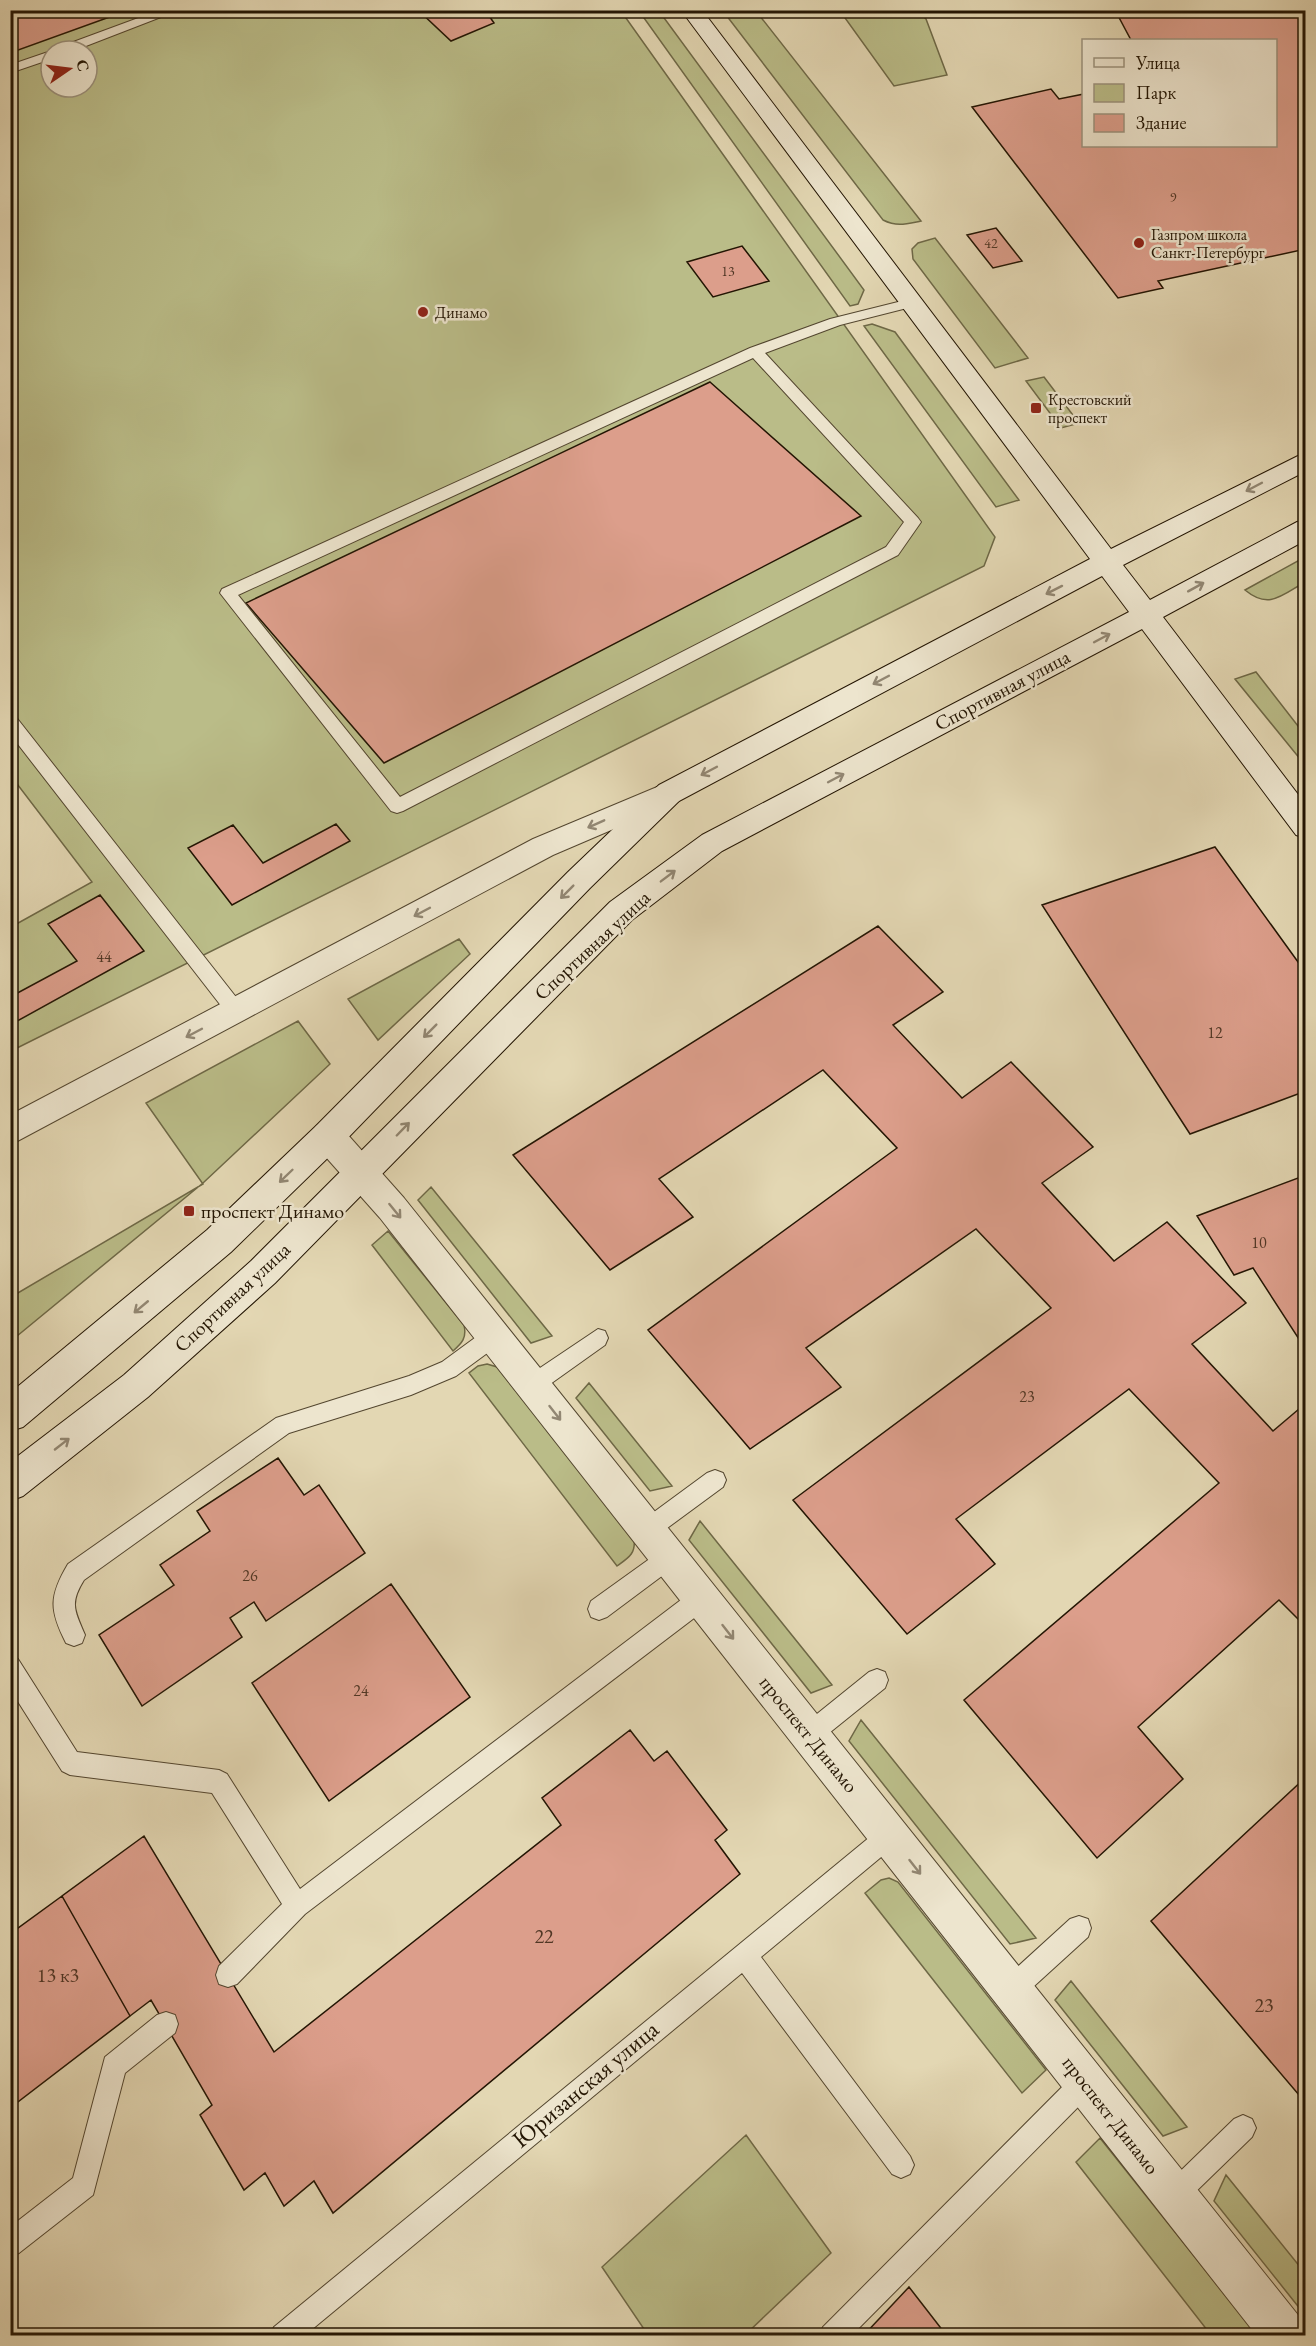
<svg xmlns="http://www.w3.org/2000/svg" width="1316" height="2346" viewBox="0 0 1316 2346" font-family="'EB Garamond',serif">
<rect width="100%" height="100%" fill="#e3d7b3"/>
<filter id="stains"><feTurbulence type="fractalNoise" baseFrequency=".00333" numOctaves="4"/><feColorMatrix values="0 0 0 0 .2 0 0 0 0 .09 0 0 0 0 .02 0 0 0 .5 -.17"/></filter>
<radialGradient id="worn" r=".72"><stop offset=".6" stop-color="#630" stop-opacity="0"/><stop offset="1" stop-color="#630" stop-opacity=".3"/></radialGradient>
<path fill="#babc88" stroke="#6e6846" stroke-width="1.5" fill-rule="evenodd" d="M11 11H621L995 537 984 566 13 1050 10 1047 11 927 92 882 11 776ZM51 51H87V87H51Z
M639 11H659L864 290 858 304 850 306Z
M723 11H756L921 221C906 224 897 227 883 220Z
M840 11H918L926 19 947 75 894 86Z
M935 238 1028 358 995 368 913 259 912 249 918 243Z
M872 324 895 332 1019 500 996 507 864 326Z
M1044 377 1079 423 1061 428 1026 381Z
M1305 557V582C1282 595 1269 610 1245 590Z
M1256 672 1305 735V765L1235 679Z
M459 939 470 954 378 1040 348 999Z
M298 1021 330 1064 203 1183 11 1341V1297L203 1184 146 1103Z
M431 1187 552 1336 531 1343 418 1200Z
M388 1231 464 1325C467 1338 462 1343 453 1351L372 1245Z
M487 1364 497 1367 634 1539C636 1554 628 1558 617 1566L469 1373 478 1366Z
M589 1383 672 1486 650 1491 576 1398Z
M700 1521 832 1685 811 1693 689 1540Z
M861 1720 1036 1938 1010 1944 849 1741Z
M889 1878 898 1882 1046 2070 1022 2093 865 1893 881 1880Z
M1071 1981 1187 2127 1163 2136 1055 2000Z
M746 2135 831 2253 745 2335H648L602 2267Z
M1100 2138 1257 2335H1211L1076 2162Z
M1226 2175 1305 2273V2315L1214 2201Z"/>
<path fill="#dc9e8b" stroke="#231503" stroke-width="1.5" d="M10 10H129L10 53Z
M418 10H485L494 23 451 41Z
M1115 10H1306V249L1158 281 1163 288 1118 298 972 107 1051 89 1059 99 1084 94V146H1276V40H1131Z
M996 228 1022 261 993 268 967 235Z
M742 246 769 281 713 297 687 262Z
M710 382 861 516 384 763 246 603Z
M336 824 350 841 232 905 188 848 233 825 263 863Z
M1215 847 1306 973V1091L1190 1134 1042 905Z
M100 895 144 951 10 1025V997L77 961 48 924Z
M878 926 943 992 893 1025 962 1098 1011 1062 1093 1147 1042 1183 1114 1261 1167 1222 1246 1303 1192 1344 1273 1431 1306 1403V1627L1279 1600 1138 1727 1183 1779 1097 1858 964 1700 1219 1483 1129 1389 956 1519 995 1564 907 1634 793 1500 1051 1308 976 1229 806 1348 841 1387 750 1449 648 1330 897 1148 823 1070 659 1179 693 1217 610 1270 513 1155Z
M1306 1175V1350L1253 1268 1234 1275 1197 1216Z
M278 1458 304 1495 319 1485 365 1553 266 1621 254 1602 230 1618 242 1637 142 1706 99 1635 174 1585 160 1565 210 1531 197 1511Z
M391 1584 470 1697 329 1801 252 1683Z
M630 1730 654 1761 667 1751 727 1830 715 1840 740 1874 333 2213 314 2181 284 2206 265 2173 244 2190 200 2115 212 2105 151 2000 130 2016 62 1896 144 1836 274 2052 561 1825 542 1798Z
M1306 1777V2089L1299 2095 1151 1921Z
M62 1896 130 2016 10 2108V1934Z
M909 2287 947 2336H863Z"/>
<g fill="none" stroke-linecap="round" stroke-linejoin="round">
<g stroke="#53462f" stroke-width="2">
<path id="lane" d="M160 10H179L73 51H55L57 48Z
M51 51V59L10 73V65Z
M910 299 915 300 917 303 915 306 840 325 765 353 918 518 921 522 898 555 403 811 397 813 391 811 220 593 222 589 750 348 830 319ZM753 358 904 522 886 547 400 797 238 595Z
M10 715 16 717 243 1006 245 1011 243 1016 236 1019 229 1016 10 734Z
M494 1327 501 1329 504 1336 501 1343 456 1376 411 1395 289 1433 84 1580C69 1604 75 1611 85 1635L82 1643 74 1646 66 1643C49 1610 49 1596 68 1564L276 1418 409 1376 442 1362 487 1329Z
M598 1329 605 1331 608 1338 605 1345 539 1392 532 1395 525 1392 522 1385 525 1378Z
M715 1470 723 1473 726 1480 723 1487 655 1537 647 1540 639 1537 636 1530 639 1523 707 1473Z
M670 1546 678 1550 681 1557 678 1564 607 1617 599 1620 591 1617 588 1609 591 1601 662 1550Z
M702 1587 710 1590 713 1598 710 1606 305 1914 237 1984 228 1987 219 1984 216 1975 219 1966 282 1904 212 1793 70 1775 62 1771 10 1689V1656L18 1659 77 1752 219 1770 227 1774 300 1889 694 1590Z
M877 1669 885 1672 888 1680 885 1688 818 1742 810 1745 802 1742 799 1734 802 1726 869 1672Z
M890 1823 898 1827 902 1835 898 1843 761 1957 910 2156 914 2165 910 2174 901 2178 892 2174 742 1973 304 2336H270L274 2327 882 1827Z
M1079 1916 1088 1919 1091 1928 1088 1937 1021 1998 1012 2001 1003 1998 1000 1989 1003 1980 1070 1919Z
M166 2012 175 2015 178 2024 175 2033 125 2073 93 2195 19 2253 10 2257V2227L73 2178 105 2057 157 2015Z
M1085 2069 1094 2073 1098 2082 1094 2091 851 2336H819L823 2327 1076 2073Z
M1243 2115 1252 2119 1256 2128 1252 2137 1183 2204 1174 2208 1165 2204 1161 2195 1165 2186 1234 2119Z"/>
</g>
<g stroke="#53462f" stroke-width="2">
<path id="street" d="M669 782 679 785 684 793 679 801 553 855 10 1145V1115L533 839Z
M328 1122 340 1126 404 1198 1302 2320 1306 2336H1257L380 1218 316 1146 312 1136 316 1126Z"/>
</g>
<g stroke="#231503" stroke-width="2">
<path id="secondary" d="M681 10H702L1111 549 1306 452V471L1123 565 1150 600 1297 522 1306 519V540L1163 617 1306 805V838L1296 835 1142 629 722 851 632 920 275 1283 148 1397 23 1496 10 1501V1462L124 1375 251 1261 610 902 702 835 1129 612 1102 576 679 801 590 888 340 1146 231 1252 23 1427 10 1431V1393L207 1230 316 1126 568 872 659 785 1090 559Z"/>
</g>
<use href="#lane" fill="#ede5ce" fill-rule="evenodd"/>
<use href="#street" fill="#ede5ce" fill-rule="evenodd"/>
<use href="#secondary" fill="#ede5ce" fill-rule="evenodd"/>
</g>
<defs><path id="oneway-shaft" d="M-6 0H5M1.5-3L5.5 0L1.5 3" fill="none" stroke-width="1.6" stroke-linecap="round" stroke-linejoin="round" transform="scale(1.5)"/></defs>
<g stroke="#928773">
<use href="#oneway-shaft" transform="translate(1254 487) rotate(152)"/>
<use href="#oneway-shaft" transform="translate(1196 587) rotate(-29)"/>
<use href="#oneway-shaft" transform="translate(1054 590) rotate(153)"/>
<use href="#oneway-shaft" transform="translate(1102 638) rotate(-28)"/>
<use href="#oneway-shaft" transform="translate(881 680) rotate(152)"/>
<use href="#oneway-shaft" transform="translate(709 771) rotate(152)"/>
<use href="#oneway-shaft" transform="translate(836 778) rotate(-28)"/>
<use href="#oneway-shaft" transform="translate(596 824) rotate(156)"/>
<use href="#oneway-shaft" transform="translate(668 876) rotate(-37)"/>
<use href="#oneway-shaft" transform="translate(567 892) rotate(135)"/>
<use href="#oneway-shaft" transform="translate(422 912) rotate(152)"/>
<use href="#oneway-shaft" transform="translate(430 1031) rotate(135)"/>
<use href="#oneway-shaft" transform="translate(194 1033) rotate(152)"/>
<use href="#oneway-shaft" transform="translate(403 1129) rotate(-46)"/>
<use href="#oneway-shaft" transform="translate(286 1176) rotate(136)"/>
<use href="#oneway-shaft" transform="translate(395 1211) rotate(51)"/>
<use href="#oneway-shaft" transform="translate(141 1307) rotate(140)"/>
<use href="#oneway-shaft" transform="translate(555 1413) rotate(52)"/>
<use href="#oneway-shaft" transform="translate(62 1444) rotate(-38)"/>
<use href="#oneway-shaft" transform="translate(728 1632) rotate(52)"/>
<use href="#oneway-shaft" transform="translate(915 1867) rotate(52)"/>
</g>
<g fill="#8f2418" stroke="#ede5ce" stroke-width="2">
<circle cx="1139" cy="243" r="6"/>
<circle cx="423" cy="312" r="6"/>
<rect x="1030" y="402" width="12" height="12" rx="3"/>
<rect x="183" y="1205" width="12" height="12" rx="3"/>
</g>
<g text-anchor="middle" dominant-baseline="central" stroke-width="5" stroke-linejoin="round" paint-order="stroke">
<g font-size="14" fill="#513725">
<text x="1173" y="197">9</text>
<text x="991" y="243">42</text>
<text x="728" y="271">13</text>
</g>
<g font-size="16" fill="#231503" stroke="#ede5ce" text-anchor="start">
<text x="1151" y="234">Газпром школа<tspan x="1151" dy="18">Санкт-Петербург</tspan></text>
<text x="435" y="312">Динамо</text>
<text x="1048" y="399">Крестовский<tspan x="1048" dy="18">проспект</tspan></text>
</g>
<g font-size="16" fill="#513725">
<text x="104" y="956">44</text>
<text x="1215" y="1032">12</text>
<text x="1259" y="1242">10</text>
<text x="1027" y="1396">23</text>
<text x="250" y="1575">26</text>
<text x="361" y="1690">24</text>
</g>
<g font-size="20" fill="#231503" stroke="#ede5ce">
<text transform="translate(1002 690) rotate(-28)">Спортивная улица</text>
<text transform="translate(592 945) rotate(-43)">Спортивная улица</text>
<text transform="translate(232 1297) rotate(-43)">Спортивная улица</text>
<text transform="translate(809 1734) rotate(51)">проспект Динамо</text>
<text transform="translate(1111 2115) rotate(52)">проспект Динамо</text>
</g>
<g font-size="20" fill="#231503" stroke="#ede5ce" text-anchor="start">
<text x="201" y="1211">проспект Динамо</text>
</g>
<g font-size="20" fill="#513725">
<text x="544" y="1936">22</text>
<text x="58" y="1975">13 к3</text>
<text x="1264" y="2005">23</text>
</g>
<g font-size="24" fill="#231503" stroke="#ede5ce">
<text transform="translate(585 2084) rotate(-40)">Юризанская улица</text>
</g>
</g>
<rect width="1316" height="2346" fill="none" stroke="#e3d7b3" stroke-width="36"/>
<rect x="12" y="12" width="1292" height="2322" fill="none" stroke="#231503" stroke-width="3"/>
<rect x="18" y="18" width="1280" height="2310" fill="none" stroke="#231503" stroke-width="1.5"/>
<rect x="1082" y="39" width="195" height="108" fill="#ede5ce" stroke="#9c927d" stroke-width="1.5"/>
<rect x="1094" y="58" width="30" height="9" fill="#ede5ce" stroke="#9c927d" stroke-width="1.5"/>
<text x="1136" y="69" font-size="18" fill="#231503">Улица</text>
<rect x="1094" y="84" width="30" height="18" fill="#babc88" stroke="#9c927d" stroke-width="1.5"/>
<text x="1136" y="99" font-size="18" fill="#231503">Парк</text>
<rect x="1094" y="114" width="30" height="18" fill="#dc9e8b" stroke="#9c927d" stroke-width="1.5"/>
<text x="1136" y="129" font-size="18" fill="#231503">Здание</text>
<g transform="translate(69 69) rotate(76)"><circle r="28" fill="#ede5ce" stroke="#9c927d" stroke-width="1.5"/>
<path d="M0-4.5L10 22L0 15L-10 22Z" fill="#8f2418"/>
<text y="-9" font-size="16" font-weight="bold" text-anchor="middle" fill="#231503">С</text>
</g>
<rect width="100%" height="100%" filter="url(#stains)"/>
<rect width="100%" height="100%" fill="url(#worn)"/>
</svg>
